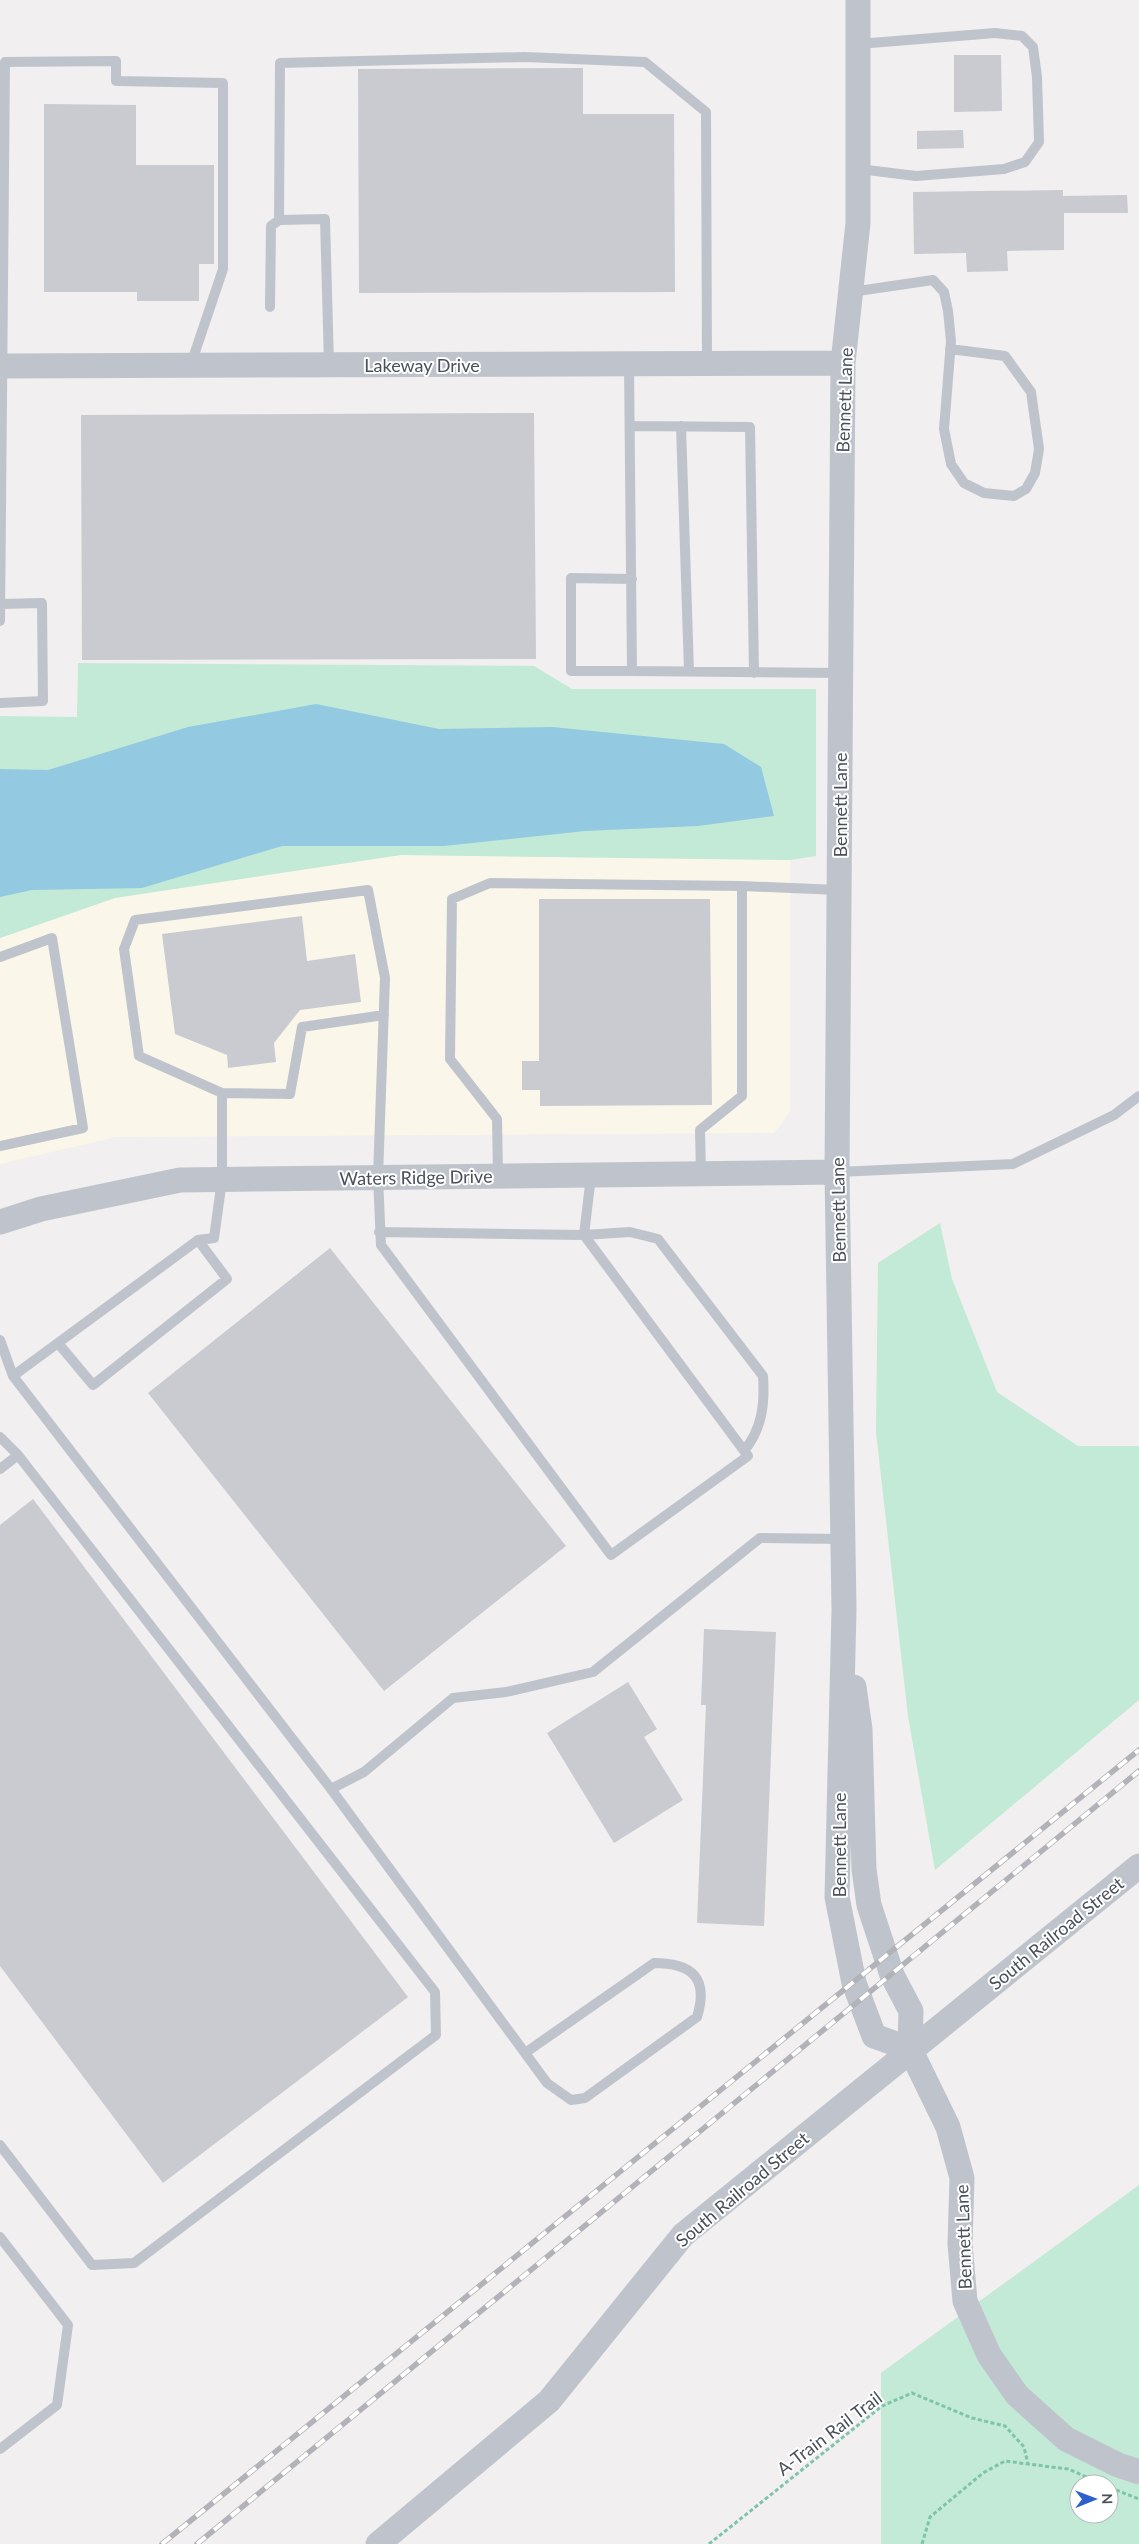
<svg xmlns="http://www.w3.org/2000/svg" width="1139" height="2544" viewBox="0 0 1139 2544" font-family="Lato,sans-serif">
<rect width="100%" height="100%" fill="#f1efef"/>
<path fill="#faf7ea" d="M401 855 790 860V1112L774 1133 116 1137 0 1164V938L115 898Z"/>
<path fill="#c2ead6" fill-rule="evenodd" d="M78 663 534 666 572 689H816V856L790 860 401 855 115 898 0 938V716L77 717Z
M940 1223 952 1279 997 1392 1078 1446H1139V1700L935 1870 908 1716 876 1432 878 1263Z
M1139 2185V2544H881V2373ZM1079 2484H1109V2514H1079Z"/>
<path fill="#94c9e2" d="M316 704 439 729 552 727 724 744 761 767 774 816 698 826 585 831 444 846H282L142 888 32 890 0 897V769L48 770 188 727Z"/>
<path fill="#c9cbd1" d="M954 55H1001L1002 111 954 112Z
M583 68V114H674L675 292 359 293 358 69Z
M44 104 136 105V165H214V264H199V301H137V292H44Z
M963 130 964 148 917 149V131Z
M1063 190V196L1127 195 1128 213H1064V250L1007 251 1008 271 967 272 966 253 914 254 913 192Z
M534 413 536 659 82 660 81 415Z
M539 899H710L712 1105 540 1106V1090H522V1061H539Z
M302 916 307 961 355 954 361 1002 300 1010 274 1043 276 1062 228 1068 227 1055 175 1034 162 934Z
M330 1248 566 1546 384 1691 148 1393Z
M33 1499 408 1997 163 2183 0 1966V1525Z
M704 1629 776 1632 764 1926 697 1923 706 1705H701Z
M628 1682 657 1729 644 1737 683 1800 614 1843 547 1733Z"/>
<g fill="none" stroke-linecap="round" stroke-linejoin="round">
<path stroke="#7ec4aa" stroke-width="3" stroke-dasharray="4 2.5" stroke-linecap="butt" d="M1116 2490 1139 2499
M709 2544 882 2406 912 2393 972 2418 1005 2426 1024 2447 1028 2464 1068 2469 1096 2481
M922 2544 930 2517 983 2473 1005 2461 1027 2464"/>
<path stroke="#bfc4cc" stroke-width="10" d="M858 44 995 33 1022 36 1033 47 1037 77 1039 142 1025 162 1004 169 916 176 859 169
M851 292 933 280 944 292 948 311 951 341 944 429 951 464 964 483 984 493 1014 496 1026 489 1035 473 1039 449 1031 392 1005 356 950 349
M270 307 271 226 279 220
M329 364 325 219 279 220 280 63 525 57 645 62 706 112 707 363
M629 364 632 671 841 673
M630 426 750 427 754 673
M681 426 689 671
M632 579 571 578V671H632
M0 621 5 62 116 61V81L223 83V269L191 364
M0 703 43 701 42 603 0 604
M0 957 52 938 83 1128 0 1146
M222 1093 290 1094 302 1027 384 1015
M838 1172 1013 1164 1114 1115 1139 1096
M701 1174 700 1130 742 1096V886
M498 1176 497 1119 450 1059 452 899 490 883 742 886 838 890
M379 1232 584 1235 630 1232 658 1239 763 1376C765 1404 762 1429 744 1451
M0 1340 13 1376 198 1240 214 1238 222 1180V1093L139 1056 124 949 135 920 368 890 385 978 378 1177 381 1245 611 1555 748 1456 584 1235 591 1176
M58 1343 93 1385 227 1279 198 1240
M13 1376 331 1789 525 2053 547 2083 571 2100 585 2098 697 2017C709 1978 692 1963 654 1963L525 2053
M0 1437 18 1455 435 1992 436 2035 134 2263 92 2265 0 2145
M0 1469 18 1455
M331 1789 364 1772 453 1698 506 1692 593 1672 760 1538 842 1539
M0 2237 68 2325 57 2405 0 2449"/>
<path stroke="#bfc4cc" stroke-width="25" d="M858 0V223L843 363 837 1172 844 1610 837 1897 854 1983 874 2036 910 2049
M0 366 843 363
M0 1222 41 1209 180 1180 837 1172
M854 1687 860 1729 864 1869 869 1905 892 1975 911 2011 910 2049 948 2127 962 2178 960 2244 965 2301 989 2355 1017 2395 1066 2439 1118 2465 1139 2472
M378 2544 549 2401 683 2235 1139 1866"/>
<g stroke="#b2b3b8" stroke-width="5.5">
<path id="rail" d="M162 2544 1139 1750
M197 2544 1139 1771"/>
</g>
<use href="#rail" stroke="#fff" stroke-width="4" stroke-dasharray="11" stroke-linecap="butt"/>
</g>
<g text-anchor="middle" dominant-baseline="central" stroke-width="4" stroke-linejoin="round" paint-order="stroke">
<g font-size="18" fill="#49505a" stroke="#fff">
<text x="422" y="365">Lakeway Drive</text>
<text transform="translate(844 400) rotate(-88)">Bennett Lane</text>
<text transform="translate(840 805) rotate(-90)">Bennett Lane</text>
<text transform="translate(416 1177) rotate(-1)">Waters Ridge Drive</text>
<text transform="translate(838 1210) rotate(-91)">Bennett Lane</text>
<text transform="translate(839 1845) rotate(-90)">Bennett Lane</text>
<text transform="translate(1056 1933) rotate(-39)">South Railroad Street</text>
<text transform="translate(742 2189) rotate(-40)">South Railroad Street</text>
<text transform="translate(963 2237) rotate(-92)">Bennett Lane</text>
<text transform="translate(829 2433) rotate(-37)">A-Train Rail Trail</text>
</g>
</g>
<g transform="translate(1094 2499) rotate(89)"><circle r="24" fill="#ffffff" stroke="#b6b9bd"/>
<path d="M0-4L9 19L0 12L-9 19Z" fill="#2d60cd"/>
<text y="-8" font-size="14" font-weight="bold" text-anchor="middle" fill="#49505a">N</text>
</g>
</svg>
